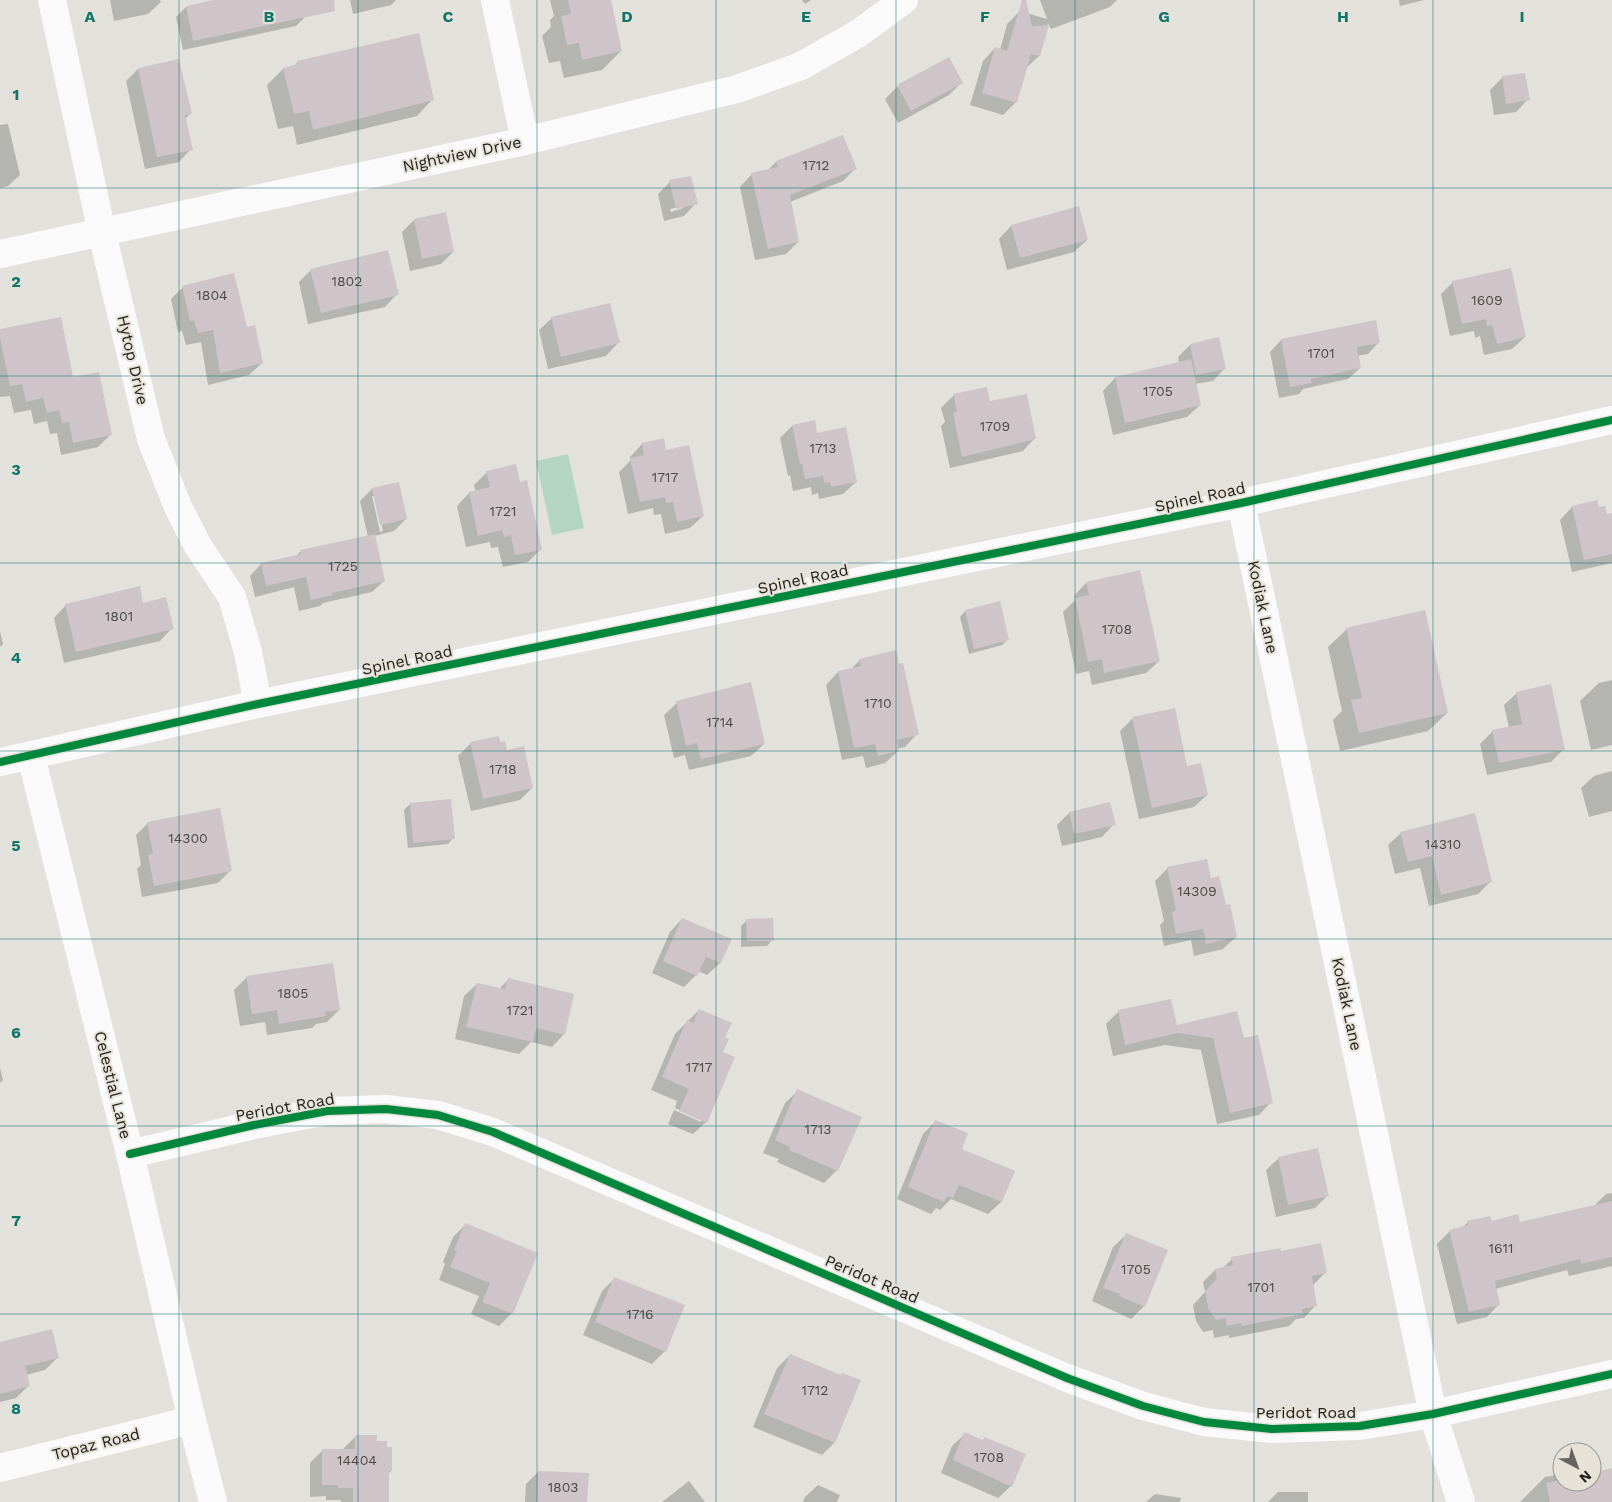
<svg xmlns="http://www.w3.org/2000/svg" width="1612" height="1502" viewBox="0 0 1612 1502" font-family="'Work Sans',sans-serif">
<rect width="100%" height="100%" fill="#e2e1dc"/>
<path fill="#b4d5c3" d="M568 454 584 528 552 535 536 461Z"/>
<path fill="#0003" fill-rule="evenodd" d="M110 0H160L161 2 148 14 114 21Z
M218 0H303L306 16 296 26 183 50 176 17 186 7Z
M350 0H396L391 5 353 14Z
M550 0H610L621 51 602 70 564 78 560 61 549 63 542 36 551 27 550 20 554 16Z
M802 0H811L805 4Z
M1040 0H1117L1110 7 1051 29 1048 23 1039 56 1026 68 1016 102 1003 115 970 105 983 61 995 48 1000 50 1007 24 1020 11 1047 19Z
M1399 0H1424L1400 6Z
M178 60 190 114 185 119 191 149 179 162 145 169 126 81 138 69Z
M298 62 432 100 417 116 297 145 293 126 278 129 267 85 283 69 293 67Z
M1503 77 1528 99 1516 112 1494 115 1490 90Z
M961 83 949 95 898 123 885 99 898 86Z
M8 124 20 175 8 186 0 188V125Z
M776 162 855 169 843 181 790 202 798 242 786 254 755 260 740 187 752 174 767 171Z
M670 182 696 203 684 216 664 221 658 194ZM683 206V208L671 212 670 209Z
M414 220 453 252 441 264 410 271 402 232Z
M1011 226 1087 240 1074 252 1007 270 999 239Z
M311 270 397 294 385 307 308 324 299 282Z
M1453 282 1525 337 1512 349 1484 355 1480 336 1475 338 1474 331 1450 336 1441 294Z
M183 287 246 329 262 363 249 375 208 385 201 342 186 345 182 331 178 332 171 299Z
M552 318 618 343 606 356 548 369 539 330Z
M0 330 72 379 110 435 98 447 61 455 57 433 50 434 47 421 34 424 31 410 14 413 10 396 0 397Z
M1281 340 1379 342 1368 354 1357 356 1360 368 1348 379 1303 389 1299 394 1279 398 1270 352Z
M1190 345 1225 368 1213 381 1195 384 1200 405 1187 417 1113 435 1103 391 1115 378 1179 363 1178 357Z
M954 395 989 403 1035 438 1023 451 950 468 941 426 945 422 941 408Z
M814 421 816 434 856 482 843 494 819 499 818 493 812 495 811 487 793 491 790 475 788 476 780 438 792 426Z
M642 444 665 452 703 516 690 528 665 534 661 514 654 515 653 508 628 514 619 472 631 460 630 457Z
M487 472 541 549 528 562 503 567 498 547 491 548 490 542 466 547 457 506 469 493 476 492 474 485Z
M398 483 406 519 394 531 374 536 384 581 372 592 323 603 320 606 299 611 294 587 255 597 250 576 261 564 295 557 301 551 368 537 360 501 372 489ZM372 496H375L383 531 380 532Z
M1596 502 1598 509 1606 516 1612 514V563L1572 572 1560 520 1572 507Z
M1086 583 1159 661 1146 673 1092 685 1089 671 1076 674 1063 612 1075 600 1074 596Z
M142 604 172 628 160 641 64 663 54 618 66 605Z
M965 611 1008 639 1002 645 969 654 960 617Z
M1347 629 1447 713 1428 731 1340 751 1333 720 1342 711 1328 647Z
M0 631 3 644 0 647Z
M860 660 917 734 905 747 897 749 898 751 885 763 866 768 863 756 842 760 826 685 838 672 850 670Z
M1612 680V745L1591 750 1580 701 1599 683Z
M1517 693 1564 749 1551 762 1487 775 1480 744 1493 731 1509 728 1504 705Z
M677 703 764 744 751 756 689 770 685 755 674 758 664 715Z
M1132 719 1187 767 1207 795 1194 807 1139 819 1120 731Z
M471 743 506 751 532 788 520 800 471 811 458 756Z
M1612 771V811L1589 817 1581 788 1594 776Z
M410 804 453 838 448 844 408 848 404 810Z
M1069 813 1114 824 1102 837 1062 846 1057 825Z
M148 823 230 871 218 883 142 897 137 869 141 865 136 835Z
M1401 833 1491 881 1478 894 1429 906 1420 868 1395 874 1388 845Z
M1168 868 1210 879 1225 907 1236 937 1223 949 1194 956 1191 940 1164 946 1160 925 1164 921 1155 881Z
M682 919 730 940 720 963 707 975 698 971 696 975 684 987 652 973 670 932Z
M747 920 772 940 767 946 741 947V926Z
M247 977 339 1010 327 1022 316 1024 312 1028 267 1035 265 1022 240 1026 234 990Z
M508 980 564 1034 552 1047 531 1042 519 1054 455 1039 464 996 477 984 499 989Z
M699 1010 724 1038 722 1053 706 1122 693 1134 668 1124 674 1110 701 1122V1119L675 1108 677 1101 651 1090 675 1034Z
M1119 1011 1176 1026 1243 1040 1271 1102 1259 1115 1217 1124 1201 1050 1165 1045 1113 1056 1106 1024Z
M0 1068 3 1080 0 1083Z
M798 1091 837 1170 824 1183 777 1162 779 1159 763 1153 785 1103Z
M936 1121 960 1150 1014 1172 1001 1202 988 1214 951 1199 940 1210 936 1208 931 1214 897 1199 923 1134Z
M1279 1158 1327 1196 1315 1208 1276 1217 1266 1170Z
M1612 1193V1266L1569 1276 1567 1270 1495 1289 1499 1304 1487 1317 1457 1324 1437 1244 1450 1231 1462 1228 1468 1222 1519 1224 1594 1206 1606 1194Z
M465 1225 512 1313 499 1326 471 1314 479 1296 439 1280 445 1264 443 1262 453 1237Z
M1126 1235 1144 1306 1131 1319 1092 1301 1113 1247Z
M1280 1252 1326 1272 1313 1285 1316 1305 1304 1318 1296 1319 1289 1326 1229 1338V1335L1214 1338 1213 1330 1203 1332 1196 1321 1193 1305 1205 1292 1203 1282 1215 1270 1222 1269 1232 1259Z
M614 1279 665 1351 652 1364 583 1335 602 1291Z
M0 1344 58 1357 45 1370 26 1375 29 1385 16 1398 0 1402Z
M790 1355 840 1376 859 1381 834 1443 822 1455 753 1427 777 1368Z
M965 1434 982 1441 985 1438 1011 1486 998 1498 941 1473 952 1446Z
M355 1437 391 1471 387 1475V1502H341V1500H326V1496L310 1497V1463L322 1451 343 1449Z
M1612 1470V1502H1520L1545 1477 1562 1474V1482H1592V1474Z
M538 1472 586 1502H525L526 1484Z
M689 1481 705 1502H662Z
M818 1485 840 1495 837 1502H803L805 1497Z
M1278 1492H1308V1502H1268Z
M1155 1494 1181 1498 1180 1502H1146Z"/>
<path fill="#cfc4c8" d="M213 0H334L335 11 193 41 186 6Z
M568 0H611L622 51 582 60 579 43 567 45 561 16 571 14Z
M1022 0H1026L1032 26 1049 25 1040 56 1031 54 1017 103 982 93 995 47 1007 51Z
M419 33 434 100 313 130 309 111 294 114 283 68 298 64 297 61Z
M949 57 963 83 911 111 897 85Z
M179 59 192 114 185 115 193 150 157 157 138 68Z
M1525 73 1530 100 1506 104 1502 76Z
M843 135 857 169 790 195 799 242 768 249 751 173 778 167 776 161Z
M691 176 698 204 676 209 669 180Z
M1079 206 1088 240 1020 258 1011 225Z
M446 212 454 252 422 259 414 219Z
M388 250 399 295 321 313 310 269Z
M1511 268 1526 337 1497 344 1492 325 1487 326 1486 319 1462 324 1452 281Z
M234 273 247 327 255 325 263 363 220 373 213 330 198 333 194 320 190 321 182 286Z
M610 303 620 343 561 357 551 317Z
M61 317 73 377 99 372 112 435 73 443 69 422 62 423 59 410 47 413 43 398 26 402 22 384 10 386 0 338V329Z
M1376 320 1380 343 1357 347 1361 368 1311 379 1312 383 1290 387 1281 339Z
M1219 337 1226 369 1196 375 1190 344Z
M1191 359 1201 405 1125 423 1115 377Z
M987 387 990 401 1027 394 1036 439 962 457 953 413 957 411 953 394Z
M815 420 817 433 846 427 857 482 831 487 830 482 824 483 823 476 805 479 802 464H800L792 425Z
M664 438 666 450 689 445 704 516 677 522 673 502 666 503 665 497 640 502 630 458 644 455 642 443Z
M516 464 520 482 527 480 542 550 515 555 511 535 504 537 502 530 478 536 469 492 490 487 486 471Z
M399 482 407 519 380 525 372 488Z
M1597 500 1599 507 1605 506 1607 514 1612 513V554L1584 560 1572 506Z
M375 534 385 581 332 593 333 595 311 600 306 577 266 586 261 563 301 554 300 550Z
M1140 570 1160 661 1104 673 1102 659 1088 662 1075 598 1089 595 1086 582Z
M140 586 143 603 166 597 174 629 76 652 65 604Z
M1000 601 1009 640 974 649 965 610Z
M1425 610 1448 713 1359 733 1351 700 1362 698 1346 628Z
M896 650 899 664 903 663 919 735 897 740 899 751 878 756 875 744 854 748 838 671 861 666 859 659Z
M751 682 765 744 701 759 697 743 686 746 676 701Z
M1551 684 1565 750 1499 763 1492 730 1522 724 1516 692Z
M1175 708 1187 766 1201 763 1208 795 1152 808 1132 717Z
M499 736 500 742 505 741 507 750 524 746 533 788 483 799 470 742Z
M451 799 455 839 413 843 410 803Z
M1110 802 1116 825 1074 834 1069 812Z
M220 808 232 871 154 886 148 855 153 854 147 822Z
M1475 813 1492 882 1441 895 1432 856 1408 862 1400 832Z
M1207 859 1211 878 1219 876 1226 905 1230 904 1237 937 1206 944 1203 929 1176 934 1172 912 1176 910 1167 867Z
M682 918 732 939 721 963 706 957 697 976 663 961Z
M773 918 774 941H747L746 919Z
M333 963 340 1010 325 1012 326 1016 279 1024 277 1010 252 1014 246 976Z
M508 978 574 994 565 1035 536 1028 533 1042 466 1027 477 983 505 989Z
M1171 999 1177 1025 1237 1011 1244 1038 1258 1035 1273 1103 1230 1113 1213 1038 1178 1033 1125 1045 1118 1010Z
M699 1009 732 1023 725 1037 729 1039 723 1052 735 1057 707 1123 679 1111 689 1089 662 1077 687 1020 693 1023Z
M797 1089 862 1117 838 1171 789 1150 790 1147 775 1140Z
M935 1120 968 1133 962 1149 1015 1171 1002 1202 959 1185 953 1198 947 1196 944 1202 908 1187Z
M1318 1148 1329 1196 1288 1205 1278 1157Z
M1612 1201V1257L1581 1264 1580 1259 1495 1281 1500 1305 1469 1312 1449 1230 1468 1225 1467 1221 1490 1216 1492 1221 1518 1214 1520 1222Z
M465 1223 538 1253 513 1314 482 1302 490 1283 450 1267 457 1251 454 1250Z
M1126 1233 1168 1250 1145 1307 1119 1296 1120 1294 1103 1288Z
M1321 1243 1327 1273 1312 1276 1317 1306 1302 1309 1303 1314 1242 1326 1241 1323 1227 1326 1225 1318 1216 1320 1208 1308 1205 1291 1217 1279 1215 1269 1233 1265 1231 1257 1281 1248V1251Z
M614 1277 685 1305 666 1352 595 1322Z
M52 1329 59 1358 25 1366 30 1386 0 1394V1342Z
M790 1354 841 1375 842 1373 861 1380 835 1443 764 1414Z
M964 1432 983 1440 984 1437 1026 1454 1012 1487 953 1460Z
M355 1435H377V1441H387V1447H392V1471H389V1502H353V1488H338V1485H322V1449H355Z
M1612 1468V1502H1550L1546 1483 1562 1480V1482H1592V1473Z
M538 1471 589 1473 587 1502H537Z"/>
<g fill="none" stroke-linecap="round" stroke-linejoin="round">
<path stroke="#fbfafa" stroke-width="28" d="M52 0 102 233 151 439 178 507 198 546 232 597 248 652 258 704
M495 0 525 141
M0 254 525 141 737 89 801 66 859 33 904 0
M1241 503 1433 1414 1461 1502
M31 756 130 1154 192 1420 213 1502
M0 762 258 704 1241 503 1612 420
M130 1154 254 1125 327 1111 386 1109 438 1115 493 1132 1067 1378 1143 1406 1204 1422 1272 1429 1360 1426 1433 1414 1612 1374
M0 1468 192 1420"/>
<g stroke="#e6e2d8" stroke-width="11">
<path id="cycleway" d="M0 762 258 704 1241 503 1612 420
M130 1154 254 1125 327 1111 386 1109 438 1115 493 1132 1067 1378 1143 1406 1204 1422 1272 1429 1360 1426 1433 1414 1612 1374"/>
</g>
<use href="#cycleway" stroke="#00873e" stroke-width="8"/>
</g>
<path fill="none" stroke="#0f766e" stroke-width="1" stroke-opacity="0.55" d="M179 0V1502M358 0V1502M537 0V1502M716 0V1502M896 0V1502M1075 0V1502M1254 0V1502M1433 0V1502M0 188H1612M0 376H1612M0 563H1612M0 751H1612M0 939H1612M0 1126H1612M0 1314H1612"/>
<g text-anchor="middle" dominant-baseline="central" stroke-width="4" stroke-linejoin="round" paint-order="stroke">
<g font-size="14" fill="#4c4947">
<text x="816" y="165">1712</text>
<text x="347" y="281">1802</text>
<text x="212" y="295">1804</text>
<text x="1487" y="300">1609</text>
<text x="1321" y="353">1701</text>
<text x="1158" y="391">1705</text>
<text x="995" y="426">1709</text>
<text x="823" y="448">1713</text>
<text x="665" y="477">1717</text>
<text x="503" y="511">1721</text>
<text x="343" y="566">1725</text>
<text x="119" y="616">1801</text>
<text x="1117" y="629">1708</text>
<text x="878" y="703">1710</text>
<text x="720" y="722">1714</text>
<text x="503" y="769">1718</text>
<text x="188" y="838">14300</text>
<text x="1443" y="844">14310</text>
<text x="1197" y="891">14309</text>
<text x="293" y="993">1805</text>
<text x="520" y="1010">1721</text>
<text x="699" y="1067">1717</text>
<text x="818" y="1129">1713</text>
<text x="1501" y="1248">1611</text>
<text x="1136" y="1269">1705</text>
<text x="1261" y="1287">1701</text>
<text x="640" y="1314">1716</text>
<text x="815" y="1390">1712</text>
<text x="989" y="1457">1708</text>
<text x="357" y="1460">14404</text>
<text x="563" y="1487">1803</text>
</g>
<g font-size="16" fill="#21201c" stroke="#e6e2d8">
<text transform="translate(462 154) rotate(-12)">Nightview Drive</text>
<text transform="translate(133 360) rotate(77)">Hytop Drive</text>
<text transform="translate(1200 497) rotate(-12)">Spinel Road</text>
<text transform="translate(803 579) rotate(-12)">Spinel Road</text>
<text transform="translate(1263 607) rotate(78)">Kodiak Lane</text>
<text transform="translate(407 660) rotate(-12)">Spinel Road</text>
<text transform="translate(1347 1004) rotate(78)">Kodiak Lane</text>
<text transform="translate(113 1085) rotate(76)">Celestial Lane</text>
<text transform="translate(285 1107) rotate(-10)">Peridot Road</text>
<text transform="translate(872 1279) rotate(23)">Peridot Road</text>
<text x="1306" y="1412">Peridot Road</text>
<text transform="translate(96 1444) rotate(-14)">Topaz Road</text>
</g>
</g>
<g font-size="16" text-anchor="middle" font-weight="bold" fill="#0f766e" stroke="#e6e2d8" stroke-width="4" stroke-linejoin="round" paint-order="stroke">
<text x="90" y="22">A</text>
<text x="269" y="22">B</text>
<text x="448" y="22">C</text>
<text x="627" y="22">D</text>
<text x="806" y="22">E</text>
<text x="985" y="22">F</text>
<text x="1164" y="22">G</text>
<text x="1343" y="22">H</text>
<text x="1522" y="22">I</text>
<text x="16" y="100">1</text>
<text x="16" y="287">2</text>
<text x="16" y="475">3</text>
<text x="16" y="663">4</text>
<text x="16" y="851">5</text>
<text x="16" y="1038">6</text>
<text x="16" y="1226">7</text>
<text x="16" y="1414">8</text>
</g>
<g transform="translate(1577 1467) rotate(139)"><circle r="24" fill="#e6e2d8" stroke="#97948d"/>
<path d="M0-4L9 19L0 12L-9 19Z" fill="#65645f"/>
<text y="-8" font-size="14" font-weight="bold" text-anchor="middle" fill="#21201c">N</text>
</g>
</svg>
